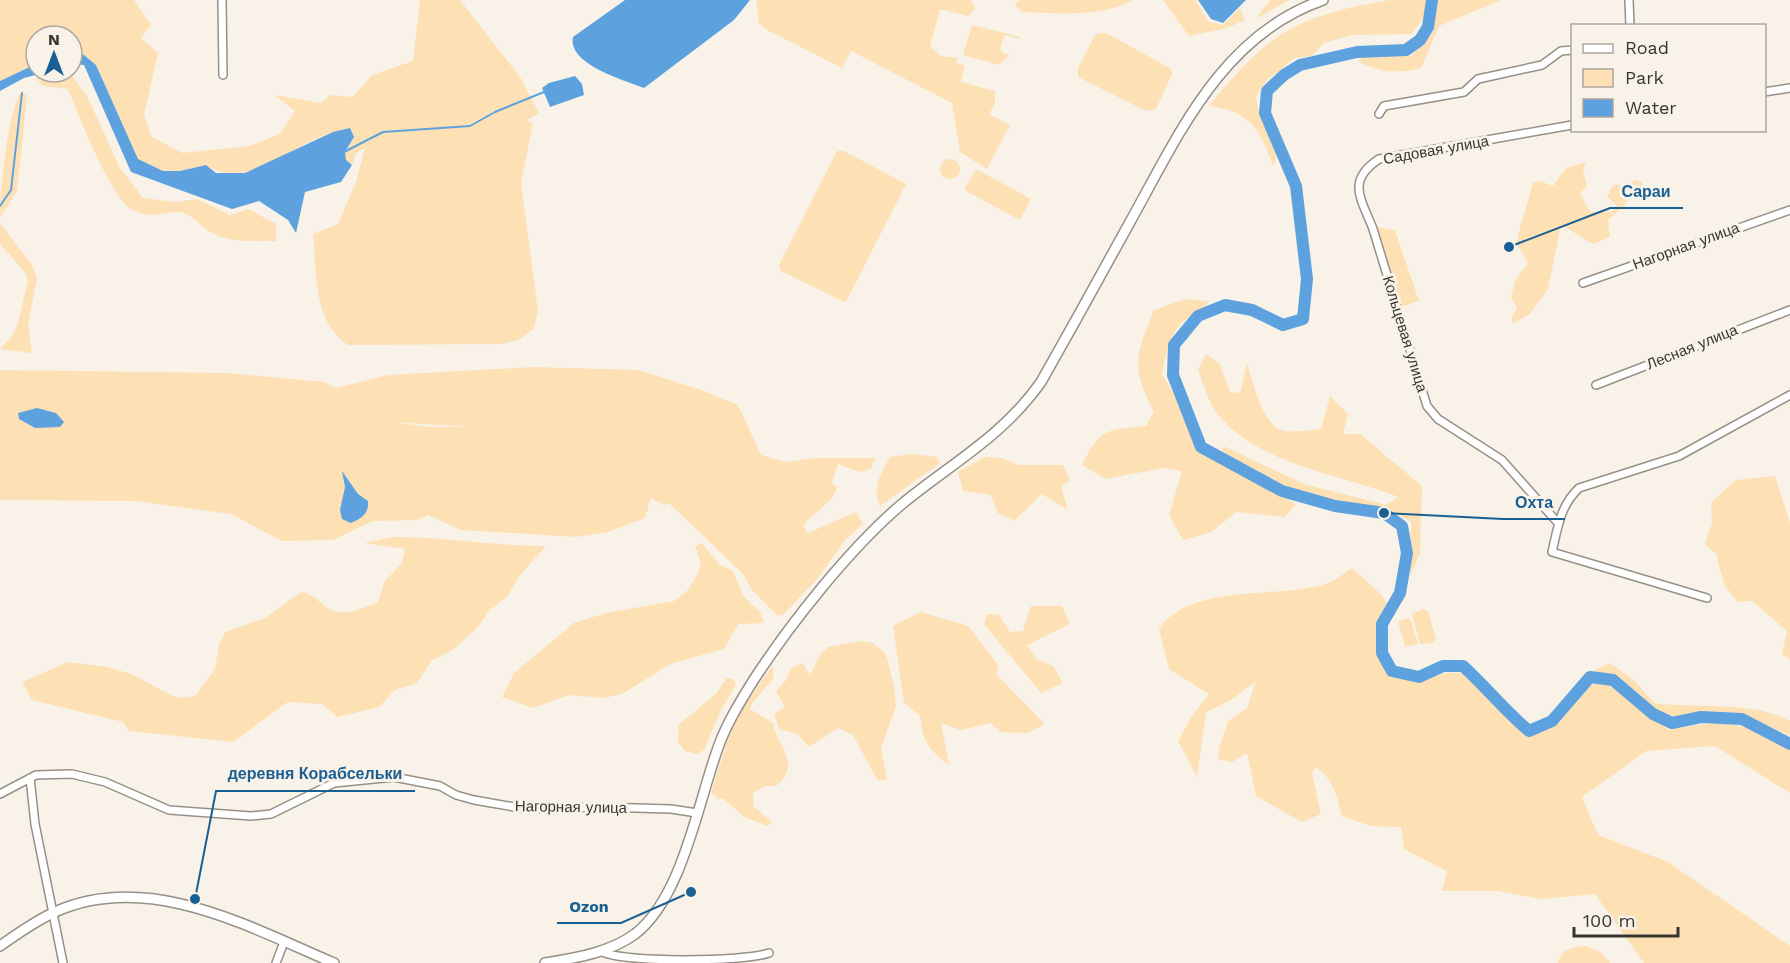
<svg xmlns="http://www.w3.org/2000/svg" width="1790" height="963" viewBox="0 0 1790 963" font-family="'Work Sans',sans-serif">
<rect width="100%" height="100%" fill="#f9f2e8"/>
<path fill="#fee0b5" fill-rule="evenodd" d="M0 0H134L151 25 141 38 158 53 144 115 152 137 182 153 250 146 280 134 295 111 274 95 321 103 331 95 353 97 372 75 413 61 420 0H460L520 77 539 113 527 120 533 123 521 183 538 311 534 328 519 340 500 344 348 345C312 321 317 273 313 234L338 224 356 182 365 148 356 153 352 165 346 160 345 152 354 137C347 135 338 131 331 133 293 143 245 193 206 165L180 171H163L138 159 96 65 84 55 72 52V36H36V64L0 81Z
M756 0H972L971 2 976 8 968 16 940 9 930 47 941 56 958 58 957 63 965 66 961 82 995 91V104L989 114 1010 125 987 169 960 152 952 103 851 51 842 68 767 30 759 23Z
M1019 0H1133C1100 18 1057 13 1021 12L1015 5Z
M1163 0H1195L1209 22 1223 25 1240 8 1245 20 1227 28 1189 36Z
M1270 0H1289L1256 19Z
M1390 0H1427L1424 18 1411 34 1352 35 1324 43 1312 56 1295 58 1267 80 1256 97 1260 117 1268 127 1278 152 1273 166C1260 129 1250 111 1209 106 1269 32 1296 16 1390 0Z
M1438 0H1501L1439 26 1421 68C1397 74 1379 73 1358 61L1364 56H1411L1432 33Z
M972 25 1017 36 1022 40 1008 35 1004 36 1000 49 1003 53 1010 55 999 65 963 55Z
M1101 33 1108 34 1171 69 1172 74 1156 109 1146 111 1078 77V68L1095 35Z
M54 73 71 74 87 96 120 168 143 198 176 202 197 199 230 215 248 209 276 224V241C255 241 227 243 208 231 201 226 194 217 186 214 170 207 156 222 133 210 111 199 78 114 68 89L43 86 36 78Z
M22 92 27 96 17 191 0 218C0 197 8 105 22 92Z
M837 151H844L906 184 847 300 844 302 781 271 779 265Z
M940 169a10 10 0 1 1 20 0a10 10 0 1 1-20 0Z
M1586 162 1583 170 1587 186 1580 193 1590 212 1613 211 1617 205 1607 197 1613 185 1630 184 1634 180 1642 182 1645 190 1632 194 1623 207 1608 220 1610 237 1594 244C1581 239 1573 230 1561 225L1548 289 1530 314 1512 324V317L1517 307 1511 298 1515 281 1528 263 1517 244 1518 235 1533 183 1540 181 1553 186 1566 168Z
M976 169 1031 199 1020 220 964 190Z
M0 223 32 265 37 278 28 324 32 353 0 349 11 338 18 323 28 280 24 271 0 244Z
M1376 227 1395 230 1419 301 1400 307Z
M1185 299 1208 301 1206 308C1172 322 1168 341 1162 374L1181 406 1196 448 1296 504 1285 517 1237 512 1211 532 1183 540 1169 515 1182 471 1163 468 1106 479 1082 465C1100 428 1107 430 1146 426L1154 412C1130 366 1136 356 1154 310Z
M1206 354 1219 363 1230 392 1240 393 1247 363C1252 380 1262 421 1279 429 1288 434 1310 430 1321 429L1330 396 1348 414 1343 434H1360L1422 486 1420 553 1410 577 1411 522 1384 507 1346 503 1284 487 1222 452 1223 446 1304 484 1386 505 1398 497C1339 473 1258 466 1216 412 1208 401 1203 383 1198 370Z
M533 367 638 370 698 389 738 405 761 455 786 462 815 458H875L871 469 860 472 838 464 832 483 837 487C833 504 813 512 803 526L808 533 856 512 863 524 846 539 818 578 784 614 778 616 752 590 743 574 669 503 664 505 651 498 645 518 608 532 576 537 461 530 428 515 417 520 373 521 333 540 282 541 231 514 135 501 0 500V370L227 373 324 382 336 388 388 375ZM392 422 470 427H429Z
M912 454 937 457 940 463 880 506C872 487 880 475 890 457Z
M984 457 1002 458 1017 465H1063L1070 480 1061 486 1068 510 1042 494 1014 521 998 513 991 495 963 491 958 472Z
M1775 476 1790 523V660L1782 654 1787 631 1752 601 1737 602 1724 584 1716 554 1705 544 1712 523 1711 502 1736 480Z
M393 537C444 537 494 546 546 546L520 575 507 597 490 610 478 627 453 650 431 661 417 683 395 690 379 707 337 717 322 704 288 702 233 742 129 731 123 722 32 700 22 682 68 662 107 667 131 674 177 698 195 696 215 669 219 645 225 632 265 618 301 592C315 594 318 603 330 609 345 617 364 608 378 602L385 581 402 563 405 549 364 543Z
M702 543 720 565 733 571 744 597 760 612 764 623 738 624 724 649 670 664 624 693 605 698 569 695 533 708 502 697 514 673 574 623 606 613 674 601 687 591 696 577 701 563 695 546Z
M1352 568 1382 595 1387 604C1375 627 1373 651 1388 673L1419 683 1444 673H1461L1489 695 1504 716 1532 734 1556 726 1592 684H1609L1669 730C1721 719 1745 720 1790 749V793L1715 746 1646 751 1582 797 1598 835 1668 862 1790 946V963H1644L1595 894 1542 899 1497 891H1442L1447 871 1404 849 1401 827 1371 826 1342 816C1337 796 1334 780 1316 767L1312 773 1321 814 1302 822 1256 796 1247 753 1232 762 1218 759 1219 748 1228 721 1247 708 1256 681 1233 699 1206 712 1197 777 1178 741 1192 716 1209 694 1169 669 1159 628C1195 582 1278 600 1328 583 1336 580 1344 573 1352 568Z
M1031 606H1062L1070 624 1027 645 1036 659 1054 666 1062 683 1041 693 984 624 987 614 999 615 1010 632 1023 631Z
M1423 609 1428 611 1436 639 1434 643 1420 644 1412 614Z
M921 612 968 626 999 666 996 674 1045 724 1028 733 1000 732 991 723 961 730 941 723 949 765C928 749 923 742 920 716L904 703 893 626Z
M1410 618 1418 644 1405 647 1398 621Z
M862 641 873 643 886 654 894 686 896 706 881 748 887 780 878 781 853 735 838 728 809 747 797 734 779 729 774 714 785 707 776 691 786 680 791 668 803 663 810 675 821 653 828 647Z
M1610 663 1635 681 1654 703C1698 709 1750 700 1790 721V736L1748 716 1711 714 1674 718 1653 711 1615 678 1596 673 1595 670Z
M773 665V679L752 703 750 709 773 723C777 747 803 763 776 786H764L753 793V806L772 822 767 826 744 817 724 799H718L711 792 734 721Z
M727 678 733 679 736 685 721 710 704 750 697 754 685 751 678 742 679 724 716 694Z
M1586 946 1602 953 1610 963H1558C1561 949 1573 947 1586 946Z"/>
<path fill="#5da2de" d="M625 0H750L734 20 644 88C624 80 567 64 573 37Z
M1198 0H1246L1223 23 1211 19Z
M72 52 84 55 96 65 138 159 163 171H180L206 165 216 173H245L333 132 350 128 354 137 345 152 346 160 352 165 341 182 305 192 296 233 288 220 259 201 232 209 131 172 84 65 72 64Z
M36 64V72H47L24 78 0 91V81Z
M575 76 582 84 584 95 550 107 542 88 549 83Z
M37 408 56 413 64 422 60 427 35 428 19 419 18 413Z
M342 471 358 494 368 501C369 514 362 518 351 523L342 519 340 510 345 487Z"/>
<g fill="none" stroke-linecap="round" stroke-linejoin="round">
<path stroke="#5da2de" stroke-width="2" d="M344 152 383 132 470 126 495 112 544 92
M0 206 11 190 22 93"/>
<path stroke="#5da2de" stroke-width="12" d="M1432 0 1428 27 1420 40 1406 50 1357 52 1300 65 1284 75 1267 91 1265 113 1296 186 1307 279 1303 319 1283 325 1252 310 1225 305 1198 316 1174 345 1173 375 1201 447 1282 491 1335 506 1384 513 1402 526 1407 553 1400 593 1382 624V653L1392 671 1419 677 1443 666H1463C1486 687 1505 711 1529 731L1552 721 1590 677 1613 680 1653 714 1672 723 1701 717 1742 719 1790 744"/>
<g stroke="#969087" stroke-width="10">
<path id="minor" d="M222 0 223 75
M1629 0 1630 26
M1764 92 1790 88
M1379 114 1384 106 1464 92 1478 79 1542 65 1561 51 1572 50
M1583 283 1790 210
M1596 385 1790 310
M1558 523 1502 460 1438 419 1427 406 1373 229C1361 198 1346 181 1379 159L1572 125
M1707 598 1552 552C1558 527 1560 506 1579 488L1679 456 1790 395
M30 778 35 824 63 963
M0 794 36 775 72 774 105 782 169 810 251 816 271 814 334 783 394 777 440 786 456 795 474 800 526 809 599 807 671 809 697 813
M600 951C621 963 743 962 769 953
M276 963 284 942"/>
</g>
<g stroke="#969087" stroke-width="12">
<path id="secondary" d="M0 946C17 934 35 921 55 912 148 870 249 927 334 963
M545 963C575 958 609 953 635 934 683 897 698 801 719 745 727 723 740 702 753 681 790 624 850 548 902 504 952 463 1003 436 1041 382 1071 329 1101 275 1130 222 1179 134 1222 35 1323 0"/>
</g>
<use href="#minor" stroke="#fff" stroke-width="7"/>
<use href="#secondary" stroke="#fff" stroke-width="9"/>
</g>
<g text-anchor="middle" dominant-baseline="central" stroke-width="6" stroke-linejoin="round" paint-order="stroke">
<g font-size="15" fill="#383632" stroke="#f9f2e8">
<text transform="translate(1436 150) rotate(-10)">Садовая улица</text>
<text transform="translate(1686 246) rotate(-20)">Нагорная улица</text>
<text transform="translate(1405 334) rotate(73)">Кольцевая улица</text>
<text transform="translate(1692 347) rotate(-22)">Лесная улица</text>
<text transform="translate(571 807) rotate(1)">Нагорная улица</text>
</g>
</g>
<path fill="none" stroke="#1a5f94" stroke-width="2" d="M1509 247L1610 208H1683M1384 513L1503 519H1565M195 899L216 791H415M691 892L621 923H557"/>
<g fill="#1a5f94" stroke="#f9f2e8" stroke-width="2">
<circle cx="1509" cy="247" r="6"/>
<circle cx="1384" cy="513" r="6"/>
<circle cx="195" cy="899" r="6"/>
<circle cx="691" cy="892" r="6"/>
</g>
<g font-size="16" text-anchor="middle" font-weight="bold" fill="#1a5f94" stroke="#f9f2e8" stroke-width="6" stroke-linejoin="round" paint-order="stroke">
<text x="1646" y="197">Сараи</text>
<text x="1534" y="508">Охта</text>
<text x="315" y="779">деревня Корабсельки</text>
<text x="589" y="912">Ozon</text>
</g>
<rect x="1571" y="24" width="195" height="108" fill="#f9f2e8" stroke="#aca79f" stroke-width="1.5"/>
<rect x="1583" y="44" width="30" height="9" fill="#ffffff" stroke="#aca79f" stroke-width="1.5"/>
<text x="1625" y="54" font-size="18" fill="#383632">Road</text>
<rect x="1583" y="69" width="30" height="18" fill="#fee0b5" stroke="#aca79f" stroke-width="1.5"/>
<text x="1625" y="84" font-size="18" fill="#383632">Park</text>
<rect x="1583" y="99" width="30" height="18" fill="#5da2de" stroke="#aca79f" stroke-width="1.5"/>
<text x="1625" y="114" font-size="18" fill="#383632">Water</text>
<g transform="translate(54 54)"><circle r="28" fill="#f9f2e8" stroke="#aca79f" stroke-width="1.5"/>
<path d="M0-4.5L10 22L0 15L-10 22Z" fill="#1a5f94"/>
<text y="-9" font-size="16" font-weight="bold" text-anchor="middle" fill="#383632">N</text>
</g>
<path d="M1574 927v9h104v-9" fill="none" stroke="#383632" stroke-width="3"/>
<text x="1583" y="927" font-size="18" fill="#383632" stroke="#f9f2e8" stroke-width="4.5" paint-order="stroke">100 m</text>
</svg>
